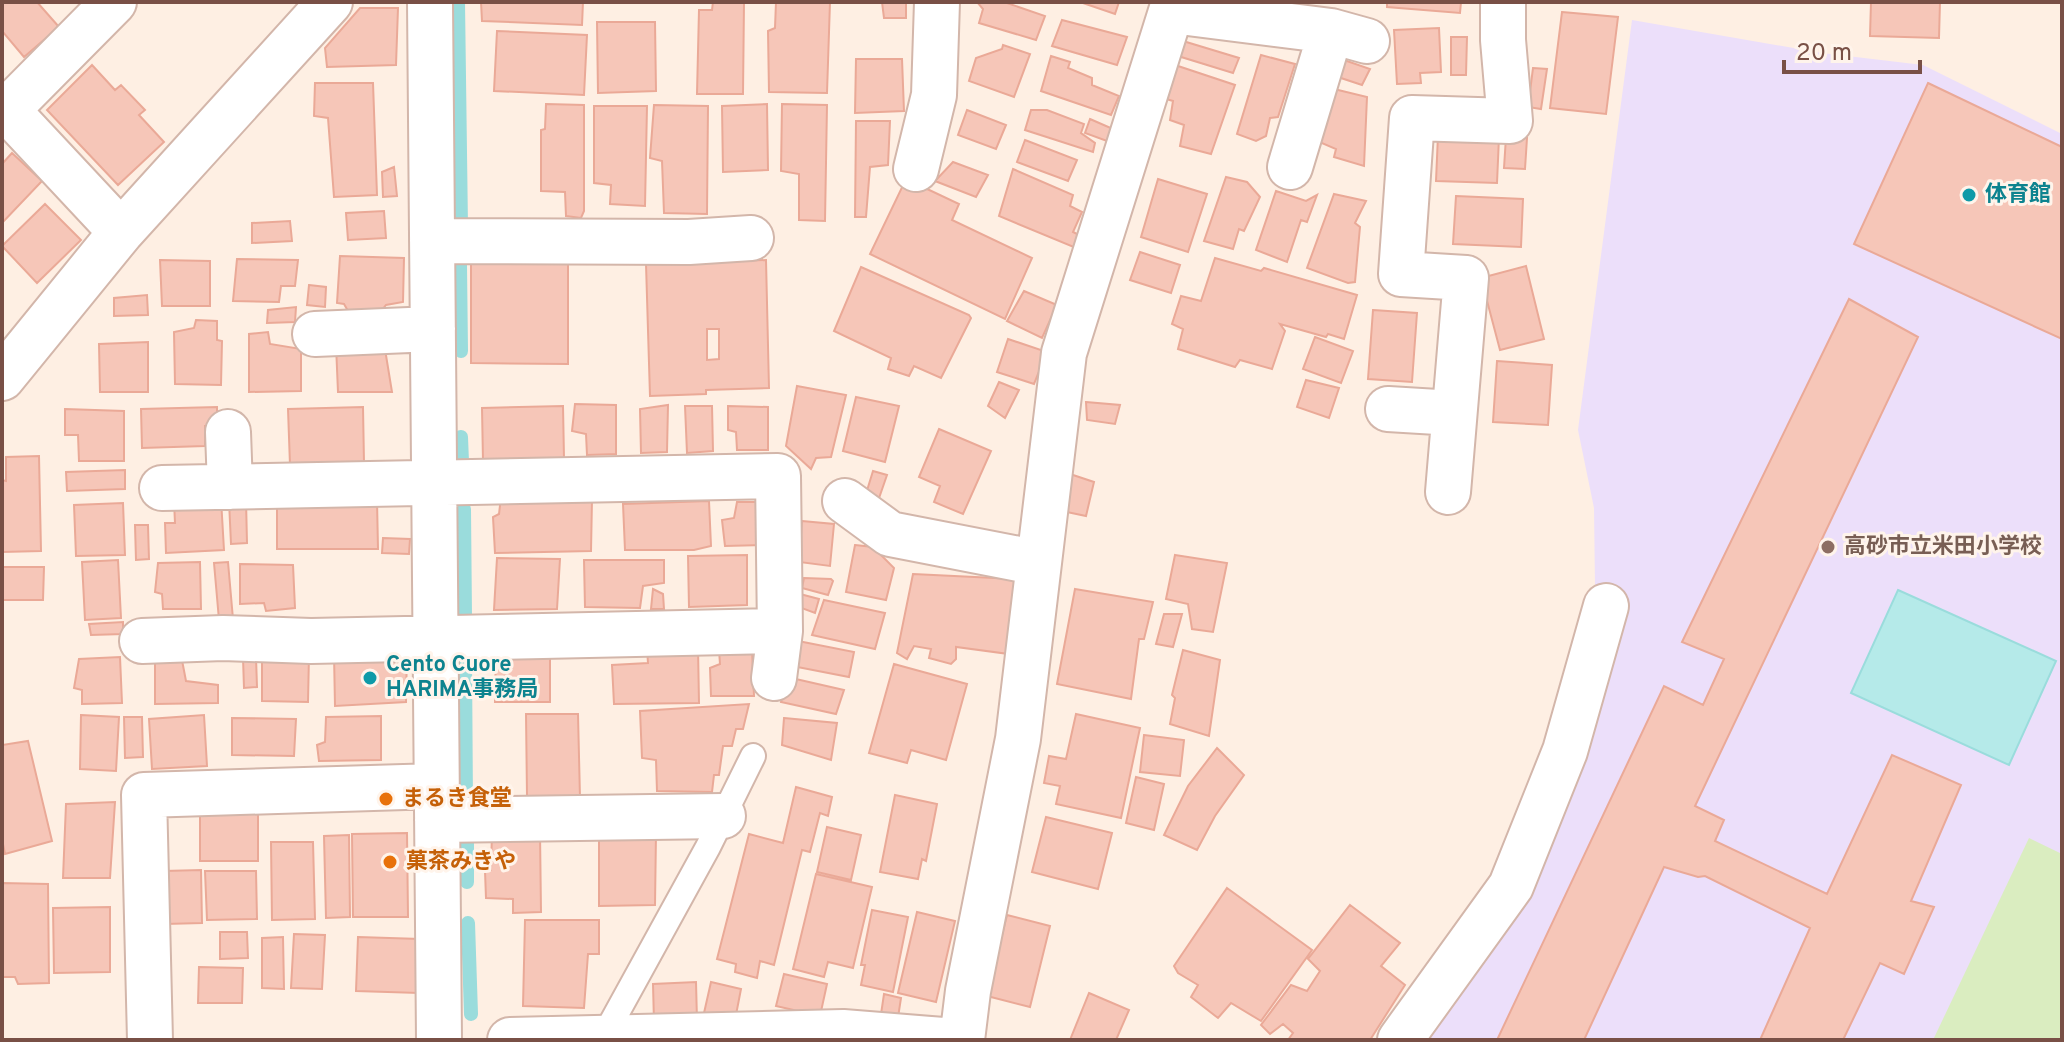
<svg xmlns="http://www.w3.org/2000/svg" width="2064" height="1042" viewBox="0 0 2064 1042" font-family="Overpass,'Noto Sans JP',sans-serif">
<rect width="100%" height="100%" fill="#feefe3"/>
<path fill="#ecdffa" d="M1632 20 1822 53 1923 65 2062 134V1040H1411L1524 878 1628 600 1595 586 1594 508 1578 430Z"/>
<path fill="#daedc0" d="M2029 838 2062 854V1040H1933Z"/>
<path fill="#b5eae9" stroke="#9adcdc" stroke-width="2" d="M1898 590 2056 661 2009 765 1851 693Z"/>
<g fill="none" stroke-linecap="round" stroke-linejoin="round">
<path stroke="#9adcdc" stroke-width="14" d="M458 2 461 227
M460 265 461 351
M461 437 462 462
M464 509 465 617
M465 658 466 806
M467 831V882
M468 923 471 1014"/>
</g>
<path fill="#f6c6b8" stroke="#eaa997" stroke-width="2" fill-rule="evenodd" d="M2 2H37L59 27 24 57 2 31Z
M481 2H583L582 25 482 21Z
M713 2H744L743 94H697L699 10H712Z
M776 2H830L827 93 769 92 768 31 775 28Z
M882 2H906V18H884Z
M977 2H1004L1045 16 1036 40 979 23 983 9Z
M1080 2H1119L1115 14Z
M1387 2H1461L1460 13 1387 7Z
M1871 2H1940L1939 38 1870 36Z
M360 8H398L396 65 327 67 325 48Z
M1562 12 1618 17 1606 114 1550 108Z
M1062 20 1127 37 1117 65 1052 46Z
M597 22H655L656 91 598 93Z
M1439 28 1441 72 1420 73 1421 83 1397 84 1394 30Z
M497 31 587 35 584 95 494 91Z
M1451 37H1467L1466 75H1451Z
M1183 41 1239 58 1233 73 1178 56Z
M1003 45 1030 54 1014 97 969 81 976 58 1002 49Z
M1261 55 1295 64 1278 117 1270 118 1266 136 1256 141 1237 134Z
M1051 56 1070 62 1068 68 1092 78V85L1119 96 1111 115 1041 91Z
M856 59H902L904 111 855 113Z
M1344 60 1370 69 1362 85 1338 77Z
M92 65 115 90 121 85 145 110 139 115 164 142 118 185 47 110Z
M1175 65 1235 85 1211 154 1180 146 1184 125 1170 120 1173 101 1163 98Z
M1533 68 1547 69 1541 109 1528 107Z
M315 83H373L377 195 334 197 328 118 314 116Z
M1928 83 2062 147V339L1854 244Z
M1334 89 1367 97 1364 166 1334 157 1336 149 1317 141Z
M546 104 584 105V211L581 218 566 216 565 192 541 191V130L545 129Z
M767 104 768 170 723 172 722 106Z
M782 104 827 105 825 221 799 220V174L781 171Z
M654 105 708 106 707 214 664 213 662 161 650 158Z
M594 106H647L645 206 610 204 611 185 594 183Z
M967 110 1006 125 996 149 958 135Z
M1031 110H1047L1084 124 1081 133 1095 143 1093 152 1025 130Z
M1090 119 1113 129 1107 141 1085 133Z
M856 121H890L888 165 870 167 866 217H855Z
M1438 135 1499 137 1497 183 1436 181Z
M1506 137 1527 138 1525 169 1504 168Z
M1025 140 1077 160 1068 181 1017 162Z
M12 153 42 181 2 223V164Z
M953 162 988 175 976 197 935 181Z
M394 167 397 196 383 197 382 172Z
M1013 169 1073 195 1070 206 1082 212 1073 232 1081 236 1076 248 999 216Z
M1226 177 1247 182 1260 197 1244 231 1239 229 1233 249 1204 241Z
M906 179 959 204 952 220 1032 258 1005 319 870 254Z
M1158 179 1207 194 1188 252 1141 237Z
M1276 191 1306 201 1317 195 1307 222 1301 220 1287 262 1256 250Z
M1334 194 1366 201 1355 223 1360 227 1355 282 1348 283 1307 268Z
M1456 196 1523 199 1521 247 1453 244Z
M45 204 81 240 37 283 2 246Z
M384 211 386 238 348 240 346 213Z
M290 221 292 241 252 243V223Z
M1140 252 1180 265 1171 293 1130 280Z
M340 256 404 258 403 302 386 305 382 310 348 311 344 304 337 303Z
M471 257H568V364L471 363Z
M1215 258 1261 271 1264 268 1357 295 1344 339 1328 334 1326 337 1280 324 1285 331 1272 369 1240 360 1235 367 1178 349 1183 329 1172 324 1181 296 1201 301Z
M237 259 298 260 295 286H281L279 302 233 301Z
M160 260 210 261V306H162Z
M766 260 769 388 706 390V394L650 396 646 264ZM707 329H719V359L707 360Z
M1526 266 1544 339 1500 350 1481 278Z
M861 267 969 315 971 318 941 378 914 366 909 376 888 369 891 358 834 331Z
M309 285 326 287 325 307 307 305Z
M1024 291 1057 305 1042 338 1007 321Z
M147 295 148 315 114 316V298Z
M1849 299 1918 337 1695 806 1724 820 1715 841 1827 894 1892 755 1961 785 1911 901 1934 907 1904 974 1880 963 1843 1040H1760L1810 928 1705 876 1698 877 1664 867 1584 1040H1497L1664 686 1703 705 1724 659 1682 642Z
M296 307 295 322 267 323 268 310Z
M1373 310 1417 313 1412 382 1368 379Z
M196 320 217 321V340L222 341 221 385 175 384 174 332 194 328Z
M268 332 270 344 301 349V391L249 392V334Z
M1315 337 1353 351 1341 383 1303 369Z
M1008 339 1047 352 1034 384 997 372Z
M148 342V392H100L99 344Z
M384 343 392 392H338L336 345Z
M1497 361 1552 365 1548 425 1493 422Z
M1306 380 1339 388 1329 418 1297 407Z
M999 382 1019 390 1005 418 988 406Z
M797 386 846 395 831 457 816 458 811 469 786 446Z
M856 397 899 406 885 462 843 451Z
M1086 402 1120 405 1115 424 1087 420Z
M575 404 616 405V454L587 455 586 434 572 431Z
M668 405 667 452 641 453 640 409Z
M563 406 564 458 483 461 482 408Z
M685 406H712L713 451 687 453Z
M728 406 768 407V450H737L736 432 728 430Z
M217 407V426H205V446L142 448 141 409Z
M363 407 364 463 290 465 288 409Z
M65 409 124 411V461H79L78 435H65Z
M939 429 991 451 963 514 934 502 940 486 919 477Z
M39 456 41 551 2 552V480L6 481V457Z
M125 470V489L67 491 66 472Z
M873 471 887 475 878 501 865 497Z
M1070 474 1094 482 1086 516 1062 511Z
M501 497 592 499 591 551 495 553 493 517 499 514Z
M221 499 224 550 166 553 165 523H175L174 501Z
M246 500 247 543 231 544 229 501Z
M377 500 378 549H277V501Z
M709 501 711 546 694 550H625L623 504Z
M737 502H766L767 545 725 546 722 520 734 518Z
M123 503 125 555 76 556 74 505Z
M802 521 834 524 830 566 799 562Z
M135 525H148L149 559 136 560Z
M383 538 410 539 409 554 382 553Z
M855 545 873 547 894 568 886 600 846 592Z
M747 555V605L689 607 688 556Z
M1175 555 1227 563 1213 632 1192 629 1188 604 1166 599Z
M497 558 560 559 557 609 494 610Z
M118 560 121 618 85 620 82 562Z
M584 560H664V583L643 586 640 608 585 607Z
M200 562 201 609H163L162 594 155 592 158 563Z
M228 562 233 619 219 620 214 563Z
M240 564 293 565 295 608 266 611 264 603 240 604Z
M2 567H44L43 600H2Z
M913 574 1015 579 1009 654 956 647V659L951 664 929 658 931 649 914 646 907 659 897 653Z
M804 578 831 579 833 581 828 595 802 588Z
M653 589 663 594 664 609H651Z
M1075 589 1153 602 1144 639H1139L1131 699 1057 684Z
M800 594 819 599 815 613 796 606Z
M824 600 885 613 875 649 812 635Z
M1164 614H1182L1173 647 1156 644Z
M123 622V634L91 635 89 624Z
M793 640 854 652 849 677 787 665Z
M698 647 699 703 614 704 612 665 648 663 647 649Z
M496 649H550V702H495Z
M752 649 754 696H711L710 668 720 664 719 650Z
M407 650 406 702 335 706 334 654Z
M1183 650 1220 660 1209 736 1170 724 1175 698 1172 695Z
M262 652 309 655 308 702 262 701Z
M181 655 186 681 218 685V703L155 704V656Z
M120 657 122 703 82 704V690L74 688 79 659Z
M256 657 257 687 244 688 243 658Z
M894 664 967 684 946 760 911 750 907 763 869 753Z
M787 677 844 690 836 714 781 702Z
M749 704 743 729H736L732 746H723L719 775H714L712 792 657 791 656 760 642 758 640 711Z
M526 714H578L580 798 527 796Z
M1076 714 1140 728 1121 818 1056 804 1060 786 1044 783 1049 756 1066 759Z
M81 715 119 717 116 771 80 769Z
M204 715 207 766 152 769 149 719Z
M381 716V760L319 761 317 745 325 742 326 717Z
M124 717H142L143 757 125 758Z
M232 718 296 719 294 756 232 755Z
M784 718 837 723 831 760 782 745Z
M1144 735 1184 740 1180 776 1140 772Z
M28 741 52 841 5 854 2 839V745Z
M1217 748 1244 775 1215 816 1197 850 1164 835 1188 786Z
M1136 777 1164 784 1154 830 1126 823Z
M796 787 832 797 828 816 820 813 810 852 802 850 774 965 760 961 757 978 735 972 736 964 717 959 749 834 783 843Z
M895 795 937 804 926 861 922 859 918 879 880 872Z
M115 802 110 878H63L66 804Z
M258 810V861H200V811Z
M1046 817 1112 833 1098 889 1032 872Z
M827 827 861 835 851 880 817 872Z
M492 832H540L541 912 513 913V899L486 898 485 871 491 870Z
M599 832 656 833 655 905 599 906Z
M407 833 408 917H353L352 834Z
M349 835 350 917 326 918 324 836Z
M271 842H313L315 919 272 920Z
M201 870 202 923 165 924 164 871Z
M205 871H256L257 919 207 920Z
M816 874 872 887 853 968 828 962 824 977 793 969Z
M2 883 48 884 49 983 18 984 15 977H2Z
M1227 888 1312 950 1261 1021 1231 1003 1218 1018 1191 997 1198 985 1178 973 1174 966Z
M1350 905 1400 943 1381 966 1405 985 1370 1040H1288L1293 1033 1283 1024 1270 1034 1261 1025 1291 985 1307 991 1320 971 1308 959Z
M110 907V972L54 973 53 908Z
M872 910 908 917 893 992 861 985 865 965H861Z
M917 912 955 921 936 1002 898 993Z
M1007 915 1050 926 1030 1007 987 996Z
M525 920H599V954H588L584 1008 523 1006Z
M220 932H247L248 958 220 959Z
M294 934 325 935 322 989 291 988Z
M283 937 284 989 262 988V938Z
M358 937 420 939 419 993 356 991Z
M199 967 243 968 242 1003H198Z
M784 974 827 984 820 1016 776 1006Z
M696 982 697 1020 654 1022 653 984Z
M711 982 741 989 735 1020 704 1013Z
M1089 993 1129 1010 1116 1040H1070Z
M884 994 901 998 897 1024 880 1021Z"/>
<g fill="none" stroke-linecap="round" stroke-linejoin="round">
<g stroke="#d3b6aa" stroke-width="28">
<path id="lane" d="M603 1038 708 847 753 756"/>
</g>
<g stroke="#d3b6aa" stroke-width="48">
<path id="street" d="M430 2 439 1040
M1172 11 1331 31 1367 41
M7 110 114 2
M2 114 7 110 121 232
M1290 167 1331 31
M916 169 934 95 937 2
M432 241 689 242 751 238
M315 334 433 329
M2 378 121 232 330 2
M1388 409 1454 413
M228 432 230 487
M162 488 778 476 780 631 774 678
M1448 492 1466 278 1401 274 1412 118 1510 121 1503 40V2
M845 501 890 534 1039 563
M142 641 223 638 311 641 780 631
M437 820 723 816
M150 1040 144 795 437 786
M510 1040 843 1032 943 1040
M962 1040 968 991 1018 739 1064 353 1174 2
M1400 1040 1511 886 1565 751 1606 606"/>
</g>
<use href="#lane" stroke="#fff" stroke-width="24"/>
<use href="#street" stroke="#fff" stroke-width="44"/>
</g>
<g fill="#0f9aa8" stroke="#fff4eb" stroke-width="3">
<circle cx="1969" cy="195" r="8"/>
<circle cx="370" cy="678" r="8"/>
</g>
<circle fill="#8d6e63" stroke="#fff4eb" stroke-width="3" cx="1828" cy="547" r="8"/>
<g fill="#e8710a" stroke="#fff4eb" stroke-width="3">
<circle cx="386" cy="799" r="8"/>
<circle cx="390" cy="862" r="8"/>
</g>
<g text-anchor="middle" dominant-baseline="central" stroke-width="6" stroke-linejoin="round" paint-order="stroke">
<g font-size="22" font-weight="bold" fill="#0d838f" stroke="#fff4eb" text-anchor="start">
<text x="1985" y="195">体育館</text>
<text x="386" y="665">Cento Cuore<tspan x="386" dy="25">HARIMA事務局</tspan></text>
</g>
<g font-size="22" font-weight="bold" fill="#785e54" stroke="#fff4eb" text-anchor="start">
<text x="1844" y="547">高砂市立米田小学校</text>
</g>
<g font-size="22" font-weight="bold" fill="#c56008" stroke="#fff4eb" text-anchor="start">
<text x="402" y="799">まるき食堂</text>
<text x="406" y="862">菓茶みきや</text>
</g>
</g>
<rect width="2064" height="1042" fill="none" stroke="#795046" stroke-width="8"/>
<path d="M1784 60v12h136v-12" fill="none" stroke="#795046" stroke-width="4"/>
<text x="1796" y="60" font-size="24" fill="#795046" stroke="#fff4eb" stroke-width="6" paint-order="stroke">20 m</text>
</svg>
